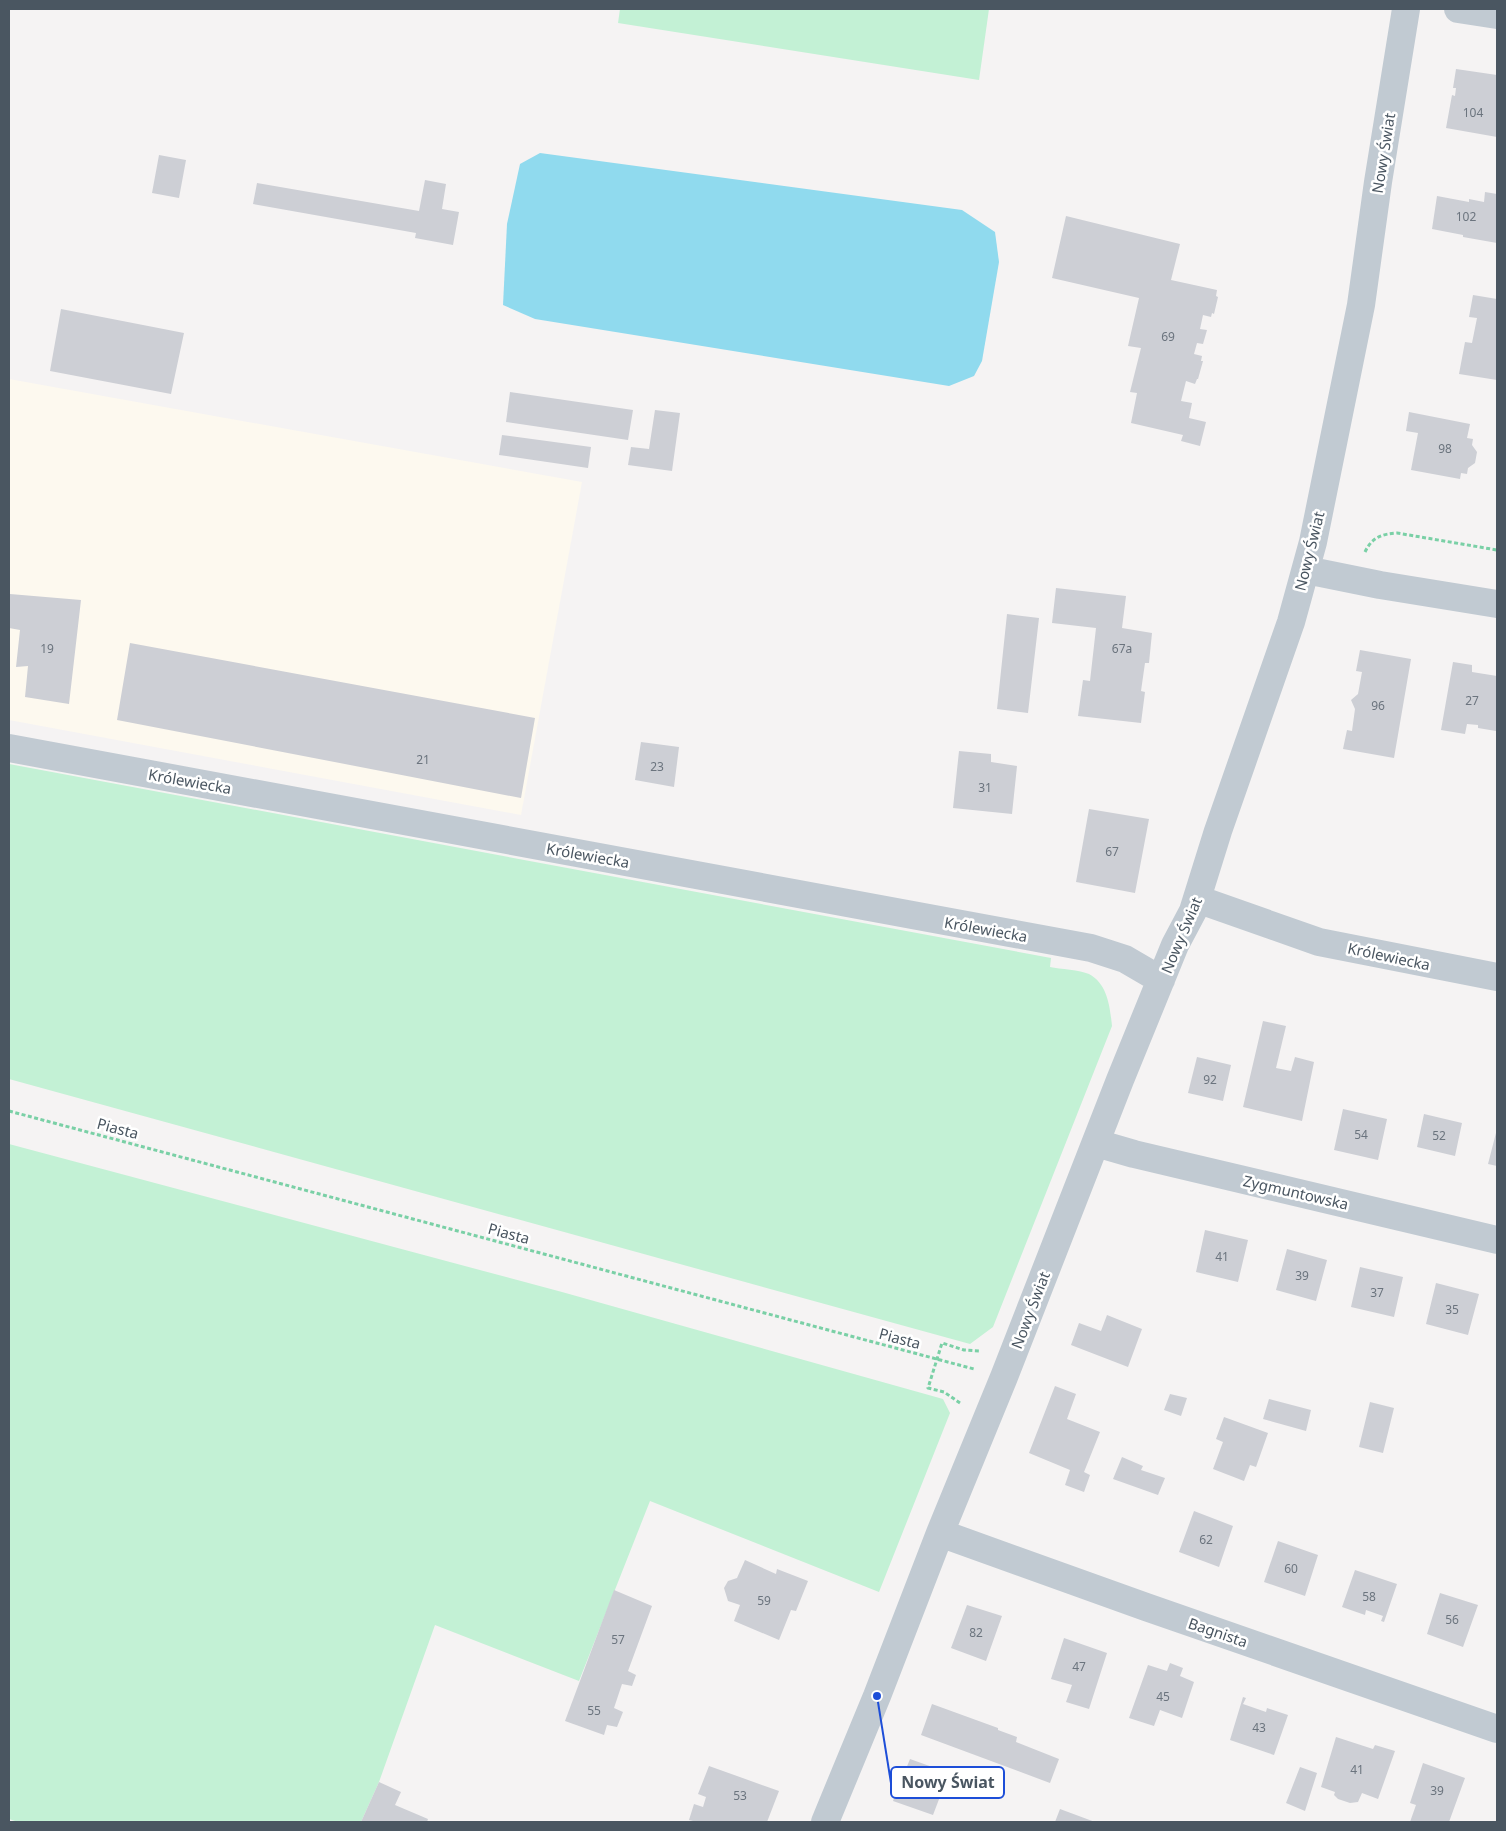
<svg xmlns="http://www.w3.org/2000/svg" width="1506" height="1831" viewBox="0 0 1506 1831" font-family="'Noto Sans',sans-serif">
<rect width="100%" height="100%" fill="#f5f3f3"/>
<path fill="#fdf9ef" d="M9 379 582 482 521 815 9 720Z"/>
<path fill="#c3f1d5" d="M620 9H989L979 80 618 23Z
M9 764 1051 958 1050 967C1060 969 1080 970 1089 974 1108 984 1110 1008 1112 1026L993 1327 970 1344 9 1079Z
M9 1144 562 1292 943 1399 950 1413 879 1592 650 1501 579 1681 435 1625 379 1782 361 1822H18L9 1819Z"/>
<path fill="#90daee" d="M540 153 962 210 995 232 999 262 982 361 974 376 949 386 535 319 503 305 507 224 520 164Z"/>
<path fill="#cdcfd5" d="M1456 69 1497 75V137L1446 128 1452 95 1455 96 1456 88H1453Z
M159 155 186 160 179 198 152 193Z
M425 180 446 184 442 209 459 212 453 245 415 238 416 233 253 204 257 183 419 211Z
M1485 192 1497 194V243L1463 237V235L1432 229 1437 196 1469 202V199L1484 202Z
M1066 216 1180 244 1171 280 1217 290 1216 296 1218 297 1214 314 1212 313 1211 317 1203 315 1200 329 1207 330 1203 344 1197 343 1194 354 1202 356 1201 361H1203L1198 379H1197L1195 384 1186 381 1181 401 1192 403 1189 418 1206 422 1200 446 1181 441 1183 435 1131 423 1137 393 1130 392 1141 348 1128 346 1139 298 1052 278Z
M1473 295 1497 299V380L1459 374 1465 342 1472 343 1477 318 1469 317Z
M61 309 184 333 171 394 50 371Z
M510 392 633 410 628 440 506 422Z
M655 410 680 413 672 471 628 465 631 447 649 449Z
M1409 412 1470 424 1467 438 1473 439 1472 445 1477 452 1475 463 1468 468 1467 474 1461 473 1460 479 1411 470 1418 433 1406 431Z
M502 435 591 447 588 468 499 455Z
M1056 588 1126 596 1122 628 1152 633 1149 663H1145L1141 691 1145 692 1141 723 1078 716 1083 680 1090 681 1096 628 1052 623Z
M10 594 81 600 69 704 25 697 28 666 16 667 20 630 9 628Z
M1007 614 1039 618 1028 713 997 709Z
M130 643 535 718 521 798 117 720Z
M1360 650 1411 659 1394 758 1343 749 1347 730 1352 731 1355 709 1351 700 1358 694 1362 672 1356 671Z
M1453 662 1472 665V672L1497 676 1496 731 1478 728V725L1467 724 1465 734 1441 730Z
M641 742 679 747 674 787 635 780Z
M959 751 991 754V762L1017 766 1012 814 953 808Z
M1089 809 1149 819 1135 893 1076 882Z
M1263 1021 1286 1026 1276 1068 1291 1071 1295 1057 1314 1062 1302 1121 1243 1107Z
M1197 1057 1231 1065 1223 1101 1188 1093Z
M1343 1109 1387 1119 1378 1160 1334 1150Z
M1424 1114 1462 1123 1455 1156 1417 1147Z
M1497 1129V1166L1488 1164Z
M1205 1230 1248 1240 1238 1282 1196 1272Z
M1287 1249 1327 1260 1316 1301 1276 1290Z
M1360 1267 1403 1277 1394 1317 1351 1307Z
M1436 1283 1479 1294 1468 1335 1426 1324Z
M1107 1315 1142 1329 1128 1367 1071 1345 1079 1323 1101 1331Z
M1055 1386 1076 1394 1067 1419 1100 1432 1084 1472 1090 1475 1084 1492 1065 1485 1070 1470 1029 1453Z
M1170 1394 1187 1398 1181 1416 1164 1410Z
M1269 1399 1311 1410 1306 1431 1263 1419Z
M1370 1402 1394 1408 1383 1453 1359 1447Z
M1224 1417 1268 1433 1256 1467 1250 1465 1244 1481 1213 1469 1223 1442 1216 1439Z
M1122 1457 1143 1466 1141 1470 1165 1478 1158 1495 1113 1479Z
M1194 1511 1233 1526 1219 1567 1179 1552Z
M1278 1541 1318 1555 1305 1596 1264 1582Z
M745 1560 776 1574 777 1569 808 1581 796 1611 791 1610 779 1640 734 1621 740 1605 728 1601 724 1588 728 1581 737 1578Z
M1355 1570 1397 1584 1384 1622 1381 1621 1383 1616 1366 1610 1365 1615 1342 1607Z
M614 1590 652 1606 628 1671 636 1675 632 1686 622 1684 614 1708 623 1712 617 1727 607 1725 604 1735 565 1721Z
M1440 1593 1478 1605 1463 1647 1427 1634Z
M967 1605 1002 1616 986 1661 951 1648Z
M1064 1638 1107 1653 1089 1709 1066 1702 1072 1685 1051 1679Z
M1170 1663 1183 1668 1180 1676 1194 1682 1182 1718 1160 1710 1154 1726 1129 1718 1148 1665 1167 1671Z
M1243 1697 1246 1698 1243 1704 1266 1712 1267 1708 1288 1715 1274 1755 1230 1740Z
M932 1704 998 1728V1730L1017 1737 1016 1742 1059 1759 1050 1783 921 1735Z
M1336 1737 1373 1749 1375 1745 1395 1751 1378 1799 1362 1793 1358 1802 1350 1803 1338 1799 1334 1795 1335 1792 1321 1787Z
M910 1759 949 1773 933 1815 893 1801Z
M1423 1763 1465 1778 1449 1822H1410L1416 1805 1410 1803Z
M709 1766 779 1791 767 1822H697L689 1820 694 1804 703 1807 706 1797 698 1794Z
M1300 1767 1317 1773 1305 1811 1286 1803Z
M379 1782 401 1792 395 1805 428 1819 427 1822H361Z
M1060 1809 1095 1822H1055Z"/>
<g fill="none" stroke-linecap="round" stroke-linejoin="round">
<path stroke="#7ad0a6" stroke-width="3" stroke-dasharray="4 2.5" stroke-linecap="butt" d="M1365 552C1372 537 1382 534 1397 533L1497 550
M9 1111 974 1369
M960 1403 944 1392 928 1388 942 1343 964 1350 980 1351"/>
<path stroke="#c1cad2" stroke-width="28" d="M1458 9 1497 15
M1306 570 1380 585 1497 604
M9 748 1091 948 1125 959 1161 980
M1197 899 1319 942 1497 977
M1096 1143 1134 1154 1497 1240
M940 1533 1146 1607 1497 1729
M825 1822 877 1696 940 1533 1004 1377 1120 1080 1175 945 1193 911 1218 831 1291 622 1313 542 1361 305 1378 182 1406 9"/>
</g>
<g text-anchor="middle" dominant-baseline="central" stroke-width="5" stroke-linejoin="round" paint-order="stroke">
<g font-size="12" fill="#6b747e">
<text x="1473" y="112">104</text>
<text x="1466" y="216">102</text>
<text x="1168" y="336">69</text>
<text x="1445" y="448">98</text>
<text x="47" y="648">19</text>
<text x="1122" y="648">67a</text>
<text x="1472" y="700">27</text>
<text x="1378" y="705">96</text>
<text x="423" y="759">21</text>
<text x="657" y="766">23</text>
<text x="985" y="787">31</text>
<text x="1112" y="851">67</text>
<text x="1210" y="1079">92</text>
<text x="1361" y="1134">54</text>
<text x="1439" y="1135">52</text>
<text x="1222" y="1256">41</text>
<text x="1302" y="1275">39</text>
<text x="1377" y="1292">37</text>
<text x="1452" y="1309">35</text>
<text x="1206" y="1539">62</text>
<text x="1291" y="1568">60</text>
<text x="1369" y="1596">58</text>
<text x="764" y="1600">59</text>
<text x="1452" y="1619">56</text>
<text x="976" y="1632">82</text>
<text x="618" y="1639">57</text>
<text x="1079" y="1666">47</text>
<text x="1163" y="1696">45</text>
<text x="594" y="1710">55</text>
<text x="1259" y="1727">43</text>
<text x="1357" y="1769">41</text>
<text x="1437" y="1790">39</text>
<text x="740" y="1795">53</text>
</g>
<g font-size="15" fill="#4a5661" stroke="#fff">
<text transform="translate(1383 153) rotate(-81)">Nowy Świat</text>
<text transform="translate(1309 551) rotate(-76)">Nowy Świat</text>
<text transform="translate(190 781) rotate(10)">Królewiecka</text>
<text transform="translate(588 855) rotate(10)">Królewiecka</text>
<text transform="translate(986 929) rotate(10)">Królewiecka</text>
<text transform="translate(1181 935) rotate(-67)">Nowy Świat</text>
<text transform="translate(1389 956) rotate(12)">Królewiecka</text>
<text transform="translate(118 1128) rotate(15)">Piasta</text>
<text transform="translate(1296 1192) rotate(13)">Zygmuntowska</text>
<text transform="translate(509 1233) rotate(15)">Piasta</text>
<text transform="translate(1030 1310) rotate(-69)">Nowy Świat</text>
<text transform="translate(900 1338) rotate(15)">Piasta</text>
<text transform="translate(1218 1632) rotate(19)">Bagnista</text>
</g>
</g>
<path fill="none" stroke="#1d4ed8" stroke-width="2" d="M877 1696L891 1783"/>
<circle fill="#1d4ed8" stroke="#fff" stroke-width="2" cx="877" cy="1696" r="5"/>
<rect fill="#fff" stroke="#1d4ed8" stroke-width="2" x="891" y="1767" width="113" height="31" rx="5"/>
<g font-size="16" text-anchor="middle" font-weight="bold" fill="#4a5661">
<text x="948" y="1788">Nowy Świat</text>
</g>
<rect width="1506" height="1831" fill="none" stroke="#4a5661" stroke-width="20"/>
</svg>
